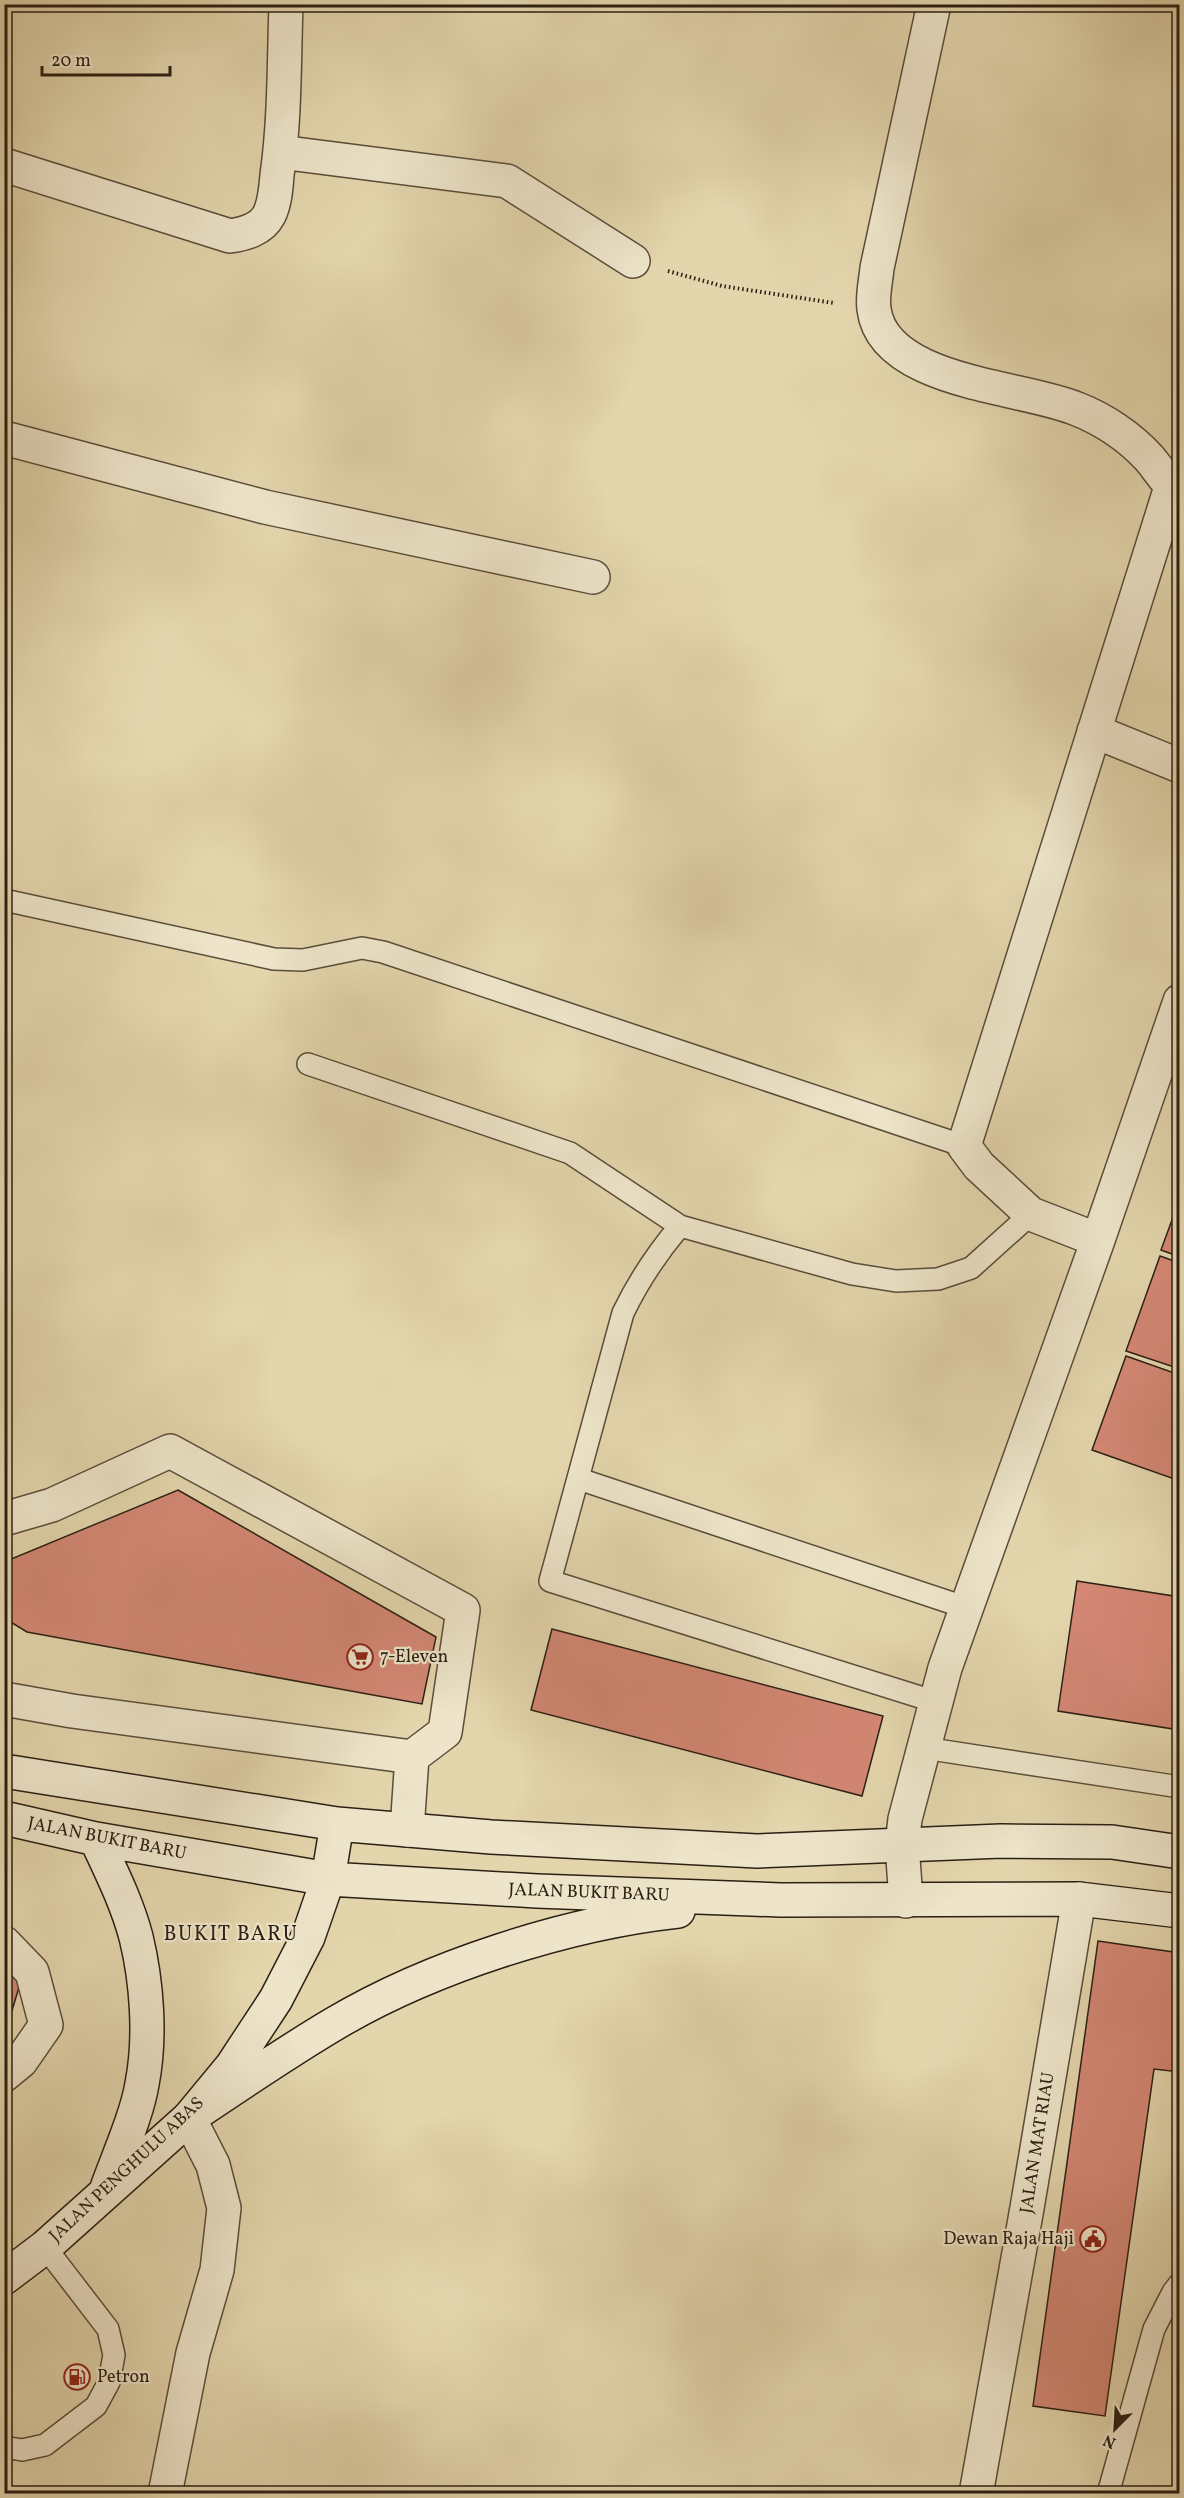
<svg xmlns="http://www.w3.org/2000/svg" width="1184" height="2498" viewBox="0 0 1184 2498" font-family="Vollkorn,serif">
<rect width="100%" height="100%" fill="#e3d5ac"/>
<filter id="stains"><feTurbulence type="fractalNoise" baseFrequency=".00333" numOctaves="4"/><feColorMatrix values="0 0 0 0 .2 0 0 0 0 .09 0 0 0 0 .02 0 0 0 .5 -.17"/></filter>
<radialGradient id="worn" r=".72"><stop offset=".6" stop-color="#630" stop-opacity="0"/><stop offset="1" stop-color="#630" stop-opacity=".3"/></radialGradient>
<path fill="#d38774" stroke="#2c2014" stroke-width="1.5" d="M1180 1198V1257L1161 1250Z
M1160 1256 1180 1263V1369L1126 1351Z
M1126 1356 1180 1375V1481L1092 1450Z
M178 1490 436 1637 422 1704 27 1632 4 1618V1562Z
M1077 1581 1180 1597V1730L1058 1711Z
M552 1629 883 1716 862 1796 531 1710Z
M1098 1941 1180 1953V2072L1154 2069 1105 2416 1033 2406Z
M4 1967 20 1984 10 2017 4 2022Z"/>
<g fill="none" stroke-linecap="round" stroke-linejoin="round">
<g stroke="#5a4d3a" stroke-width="24">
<path id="service" d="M4 900 274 959 303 960 362 948 383 952 964 1146
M308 1064 570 1153 680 1226
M579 1479 967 1608
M936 1702 550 1581 623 1313C639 1280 657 1253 680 1226L852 1274 896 1281 938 1279 971 1268 1031 1214
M924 1748 1180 1787
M4 2447 22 2450 45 2445 96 2406 109 2382 114 2355 108 2329 45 2247
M1108 2494 1154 2329 1173 2292 1180 2283"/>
</g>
<g stroke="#5a4d3a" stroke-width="36">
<path id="minor" d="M934 4 877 268C876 280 872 296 874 309 883 383 1022 386 1077 409 1103 419 1130 437 1149 458 1159 469 1166 484 1180 491
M280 152 507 181 633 261
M4 165 230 236C244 234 261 230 269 215 275 203 276 188 277 175 285 119 284 61 286 4
M4 438 265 507 593 577
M1094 731 1180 766
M1098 1240 1031 1214 979 1166 964 1146 1171 487
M4 1519 52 1505 170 1451 463 1610 445 1732 412 1757
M4 1699 72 1711 412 1757 407 1830
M906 1901 902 1844 905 1819 945 1668 1098 1240 1180 1001
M4 1943 32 1972 46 2025 21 2061 4 2075
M165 2494 193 2353 217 2270 224 2208 213 2165 189 2118
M976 2494 1027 2208 1079 1899"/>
</g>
<g stroke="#2c2014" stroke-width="36">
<path id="secondary" d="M4 1771 337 1824 491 1837 757 1851 1001 1841 1112 1842 1180 1852
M4 1818 96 1839 328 1879 537 1891 781 1900 1079 1899 1180 1911
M96 1839C111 1871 127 1903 136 1937 147 1982 151 2038 142 2084 137 2115 118 2157 107 2188
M189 2118C237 2086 285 2053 334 2024 430 1967 567 1923 678 1911
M4 2278 45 2247 189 2118 232 2066 276 1999 308 1937 328 1879 337 1824"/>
</g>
<path stroke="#2c2014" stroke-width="4" stroke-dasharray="1.5 3" stroke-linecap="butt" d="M668 271 722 286 834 303"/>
<use href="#service" stroke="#ede4c9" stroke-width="21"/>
<use href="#minor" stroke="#ede4c9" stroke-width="33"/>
<use href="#secondary" stroke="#ede4c9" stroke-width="33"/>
</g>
<defs>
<g id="supermarket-ring" transform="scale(1.35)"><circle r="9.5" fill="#ede4c9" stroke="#8f2418" stroke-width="1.5"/><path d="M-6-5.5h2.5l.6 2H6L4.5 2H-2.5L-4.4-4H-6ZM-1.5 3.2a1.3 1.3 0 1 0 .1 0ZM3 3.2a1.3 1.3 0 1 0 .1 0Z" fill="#8f2418"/></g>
<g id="civic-ring" transform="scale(1.35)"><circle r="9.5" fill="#ede4c9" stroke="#8f2418" stroke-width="1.5"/><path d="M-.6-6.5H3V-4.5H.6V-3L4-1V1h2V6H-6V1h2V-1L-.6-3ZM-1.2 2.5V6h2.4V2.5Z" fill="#8f2418"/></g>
<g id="fuel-ring" transform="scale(1.35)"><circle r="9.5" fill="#ede4c9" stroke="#8f2418" stroke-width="1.5"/><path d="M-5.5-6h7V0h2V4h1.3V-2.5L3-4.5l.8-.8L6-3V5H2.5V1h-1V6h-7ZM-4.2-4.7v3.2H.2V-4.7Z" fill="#8f2418"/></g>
</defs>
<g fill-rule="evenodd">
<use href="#supermarket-ring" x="360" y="1657"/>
<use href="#civic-ring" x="1093" y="2239"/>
<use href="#fuel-ring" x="77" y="2377"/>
</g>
<g text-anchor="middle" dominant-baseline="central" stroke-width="4.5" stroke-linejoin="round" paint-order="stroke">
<g font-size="18" fill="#2c2014" stroke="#ede4c9" text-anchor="start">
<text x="380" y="1657">7-Eleven</text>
<text x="1074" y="2239" text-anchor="end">Dewan Raja Haji</text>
<text x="97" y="2377">Petron</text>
</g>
<g font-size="18" fill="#2c2014" stroke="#ede4c9">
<text transform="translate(107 1839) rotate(11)">JALAN BUKIT BARU</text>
<text transform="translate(589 1893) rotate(2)">JALAN BUKIT BARU</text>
<text transform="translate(1038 2143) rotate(-81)">JALAN MAT RIAU</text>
<text transform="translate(127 2170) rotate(-43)">JALAN PENGHULU ABAS</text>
</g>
<g font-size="21" letter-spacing="1.5" fill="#2c2014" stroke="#ede4c9">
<text x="231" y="1934">BUKIT BARU</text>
</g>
</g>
<rect width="1184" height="2498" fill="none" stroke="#e3d5ac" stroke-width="24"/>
<rect x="6" y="6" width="1172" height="2486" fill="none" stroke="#2c2014" stroke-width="3"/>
<rect x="12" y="12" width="1160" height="2474" fill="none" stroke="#2c2014" stroke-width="1.5"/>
<g transform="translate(1115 2429) rotate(204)" stroke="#ede4c9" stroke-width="4.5" paint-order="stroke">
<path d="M0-4.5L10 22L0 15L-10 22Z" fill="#2c2014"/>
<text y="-9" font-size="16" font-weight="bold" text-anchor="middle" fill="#2c2014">N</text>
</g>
<path d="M42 66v9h128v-9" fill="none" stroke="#2c2014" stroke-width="3"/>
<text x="51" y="66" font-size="18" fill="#2c2014" stroke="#ede4c9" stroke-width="4.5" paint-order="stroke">20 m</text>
<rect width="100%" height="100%" filter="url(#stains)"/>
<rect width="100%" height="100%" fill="url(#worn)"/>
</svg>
